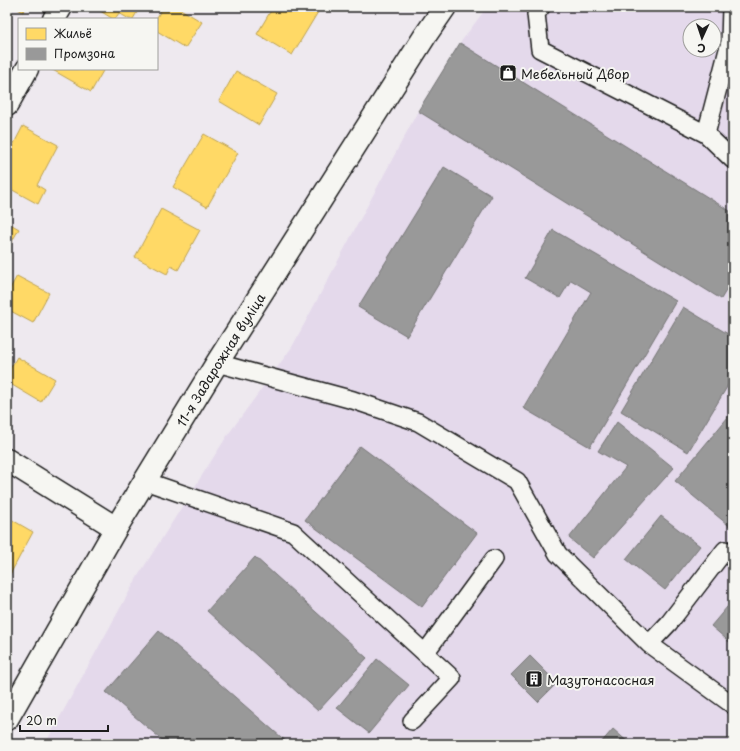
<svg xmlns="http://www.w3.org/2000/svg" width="740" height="751" viewBox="0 0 740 751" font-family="'Playpen Sans',sans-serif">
<rect width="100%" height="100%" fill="#eee9ef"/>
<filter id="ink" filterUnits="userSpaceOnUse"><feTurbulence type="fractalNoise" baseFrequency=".025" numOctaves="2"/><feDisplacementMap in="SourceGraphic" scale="8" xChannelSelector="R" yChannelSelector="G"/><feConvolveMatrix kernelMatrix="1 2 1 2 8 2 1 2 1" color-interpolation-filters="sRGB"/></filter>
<g filter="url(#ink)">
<path fill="#e4d9eb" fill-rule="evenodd" d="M487 7H733V744H45L138 576 227 436 292 347 418 111 460 43ZM690 26H714V50H690Z"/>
<path fill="#ffd966" stroke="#bba050" d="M15 7H26L23 12Z
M94 7H140L133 19H129L119 13 115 19H113Z
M163 7H177L202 22 185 48 157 31 156 19Z
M273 7H321L292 55 257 34Z
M51 69H104L91 92Z
M236 71 277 94 259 125 219 101Z
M23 126 58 145 37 185 45 190 38 204 7 187V157Z
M204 134 238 153 207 207 173 187Z
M161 209 200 230 178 270 171 266 167 274 135 257Z
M7 222 19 229 7 250Z
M17 276 49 293 33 323 7 309V294Z
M17 357 55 379 41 402 7 382V374Z
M7 517 33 532 7 580Z"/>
<path fill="#999" stroke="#747474" d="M460 43 733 213V279L721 299 418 111Z
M444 167 492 196 407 336 358 307Z
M553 230 676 301 590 447 523 408 591 292 571 280 560 298 525 278Z
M683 307 733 337V377L688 452 621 411Z
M733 411V529L675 481Z
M617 422 674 468 593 558 569 538 626 467 598 451Z
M360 446 477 533 422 607 305 520Z
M661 516 700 546 665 590 626 559Z
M255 557 367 658 318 711 207 611Z
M733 600V645L711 626Z
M159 631 289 744H167L106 692Z
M530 656 557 683 538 702 511 675Z
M377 659 409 685 369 733 337 708Z
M613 729 630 744H600Z"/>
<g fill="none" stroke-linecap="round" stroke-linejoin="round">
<g stroke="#1c1c1c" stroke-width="20">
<path id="service" d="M541 7 536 14 540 49 706 134
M731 7 730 42 706 134 733 160
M217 363 353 400 418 422 517 481 558 554 649 644 733 705
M145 481 293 532 452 678 412 721
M649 644 669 623 725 550
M425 653 494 559"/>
</g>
<g stroke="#1c1c1c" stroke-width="25">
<path id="minor" d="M54 19 61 7
M7 105 27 69
M7 460 116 528"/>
</g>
<g stroke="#1c1c1c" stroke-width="25">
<g id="secondary">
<path id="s1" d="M7 719 116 528 217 363 425 36 445 7"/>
</g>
</g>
<use href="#service" stroke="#f6f6f2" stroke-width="17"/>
<use href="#minor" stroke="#f6f6f2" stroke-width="22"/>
<use href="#secondary" stroke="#f6f6f2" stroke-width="22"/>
</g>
</g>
<defs>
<g id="shop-square" transform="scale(0.9)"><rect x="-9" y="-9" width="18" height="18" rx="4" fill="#1c1c1c" stroke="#f6f6f2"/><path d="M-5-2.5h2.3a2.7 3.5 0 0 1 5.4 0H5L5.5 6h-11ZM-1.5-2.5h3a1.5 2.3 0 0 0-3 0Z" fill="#fff"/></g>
<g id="building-square" transform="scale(0.9)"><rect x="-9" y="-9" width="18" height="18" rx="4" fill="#1c1c1c" stroke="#f6f6f2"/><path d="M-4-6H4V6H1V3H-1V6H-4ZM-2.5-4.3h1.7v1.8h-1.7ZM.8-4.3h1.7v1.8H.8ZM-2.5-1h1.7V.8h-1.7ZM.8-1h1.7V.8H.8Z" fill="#fff"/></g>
</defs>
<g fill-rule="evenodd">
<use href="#shop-square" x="508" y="73"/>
<use href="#building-square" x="534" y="679"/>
</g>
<g text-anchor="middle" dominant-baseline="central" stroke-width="4" stroke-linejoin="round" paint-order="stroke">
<g font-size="13" fill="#1c1c1c" stroke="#f6f6f2" text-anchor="start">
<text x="521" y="73">Мебельный Двор</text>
<text x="547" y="679">Мазутонасосная</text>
</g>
<g font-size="13" fill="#1c1c1c" stroke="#f6f6f2">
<text stroke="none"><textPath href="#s1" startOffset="418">11-я Задарожная вуліца</textPath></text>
</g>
</g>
<rect width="740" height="751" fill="none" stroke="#f6f6f2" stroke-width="24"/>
<rect x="12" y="12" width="716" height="727" fill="none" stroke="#1c1c1c" stroke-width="1.5" filter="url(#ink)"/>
<rect x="18" y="18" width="140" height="52" fill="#f6f6f2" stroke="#9f9f9c"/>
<rect x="26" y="28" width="20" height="12" fill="#ffd966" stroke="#9f9f9c"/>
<text x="54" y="38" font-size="12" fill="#1c1c1c">Жильё</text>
<rect x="26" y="48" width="20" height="12" fill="#999999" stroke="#9f9f9c"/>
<text x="54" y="58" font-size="12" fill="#1c1c1c">Промзона</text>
<g transform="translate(702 38) rotate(183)"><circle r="19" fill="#f6f6f2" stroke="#9f9f9c"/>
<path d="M0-3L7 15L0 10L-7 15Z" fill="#1c1c1c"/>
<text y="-6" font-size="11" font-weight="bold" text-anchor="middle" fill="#1c1c1c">С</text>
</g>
<path d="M20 725v6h88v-6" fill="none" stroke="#1c1c1c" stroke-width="2"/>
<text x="26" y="725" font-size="12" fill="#1c1c1c" stroke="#f6f6f2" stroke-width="3" paint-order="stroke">20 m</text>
</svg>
